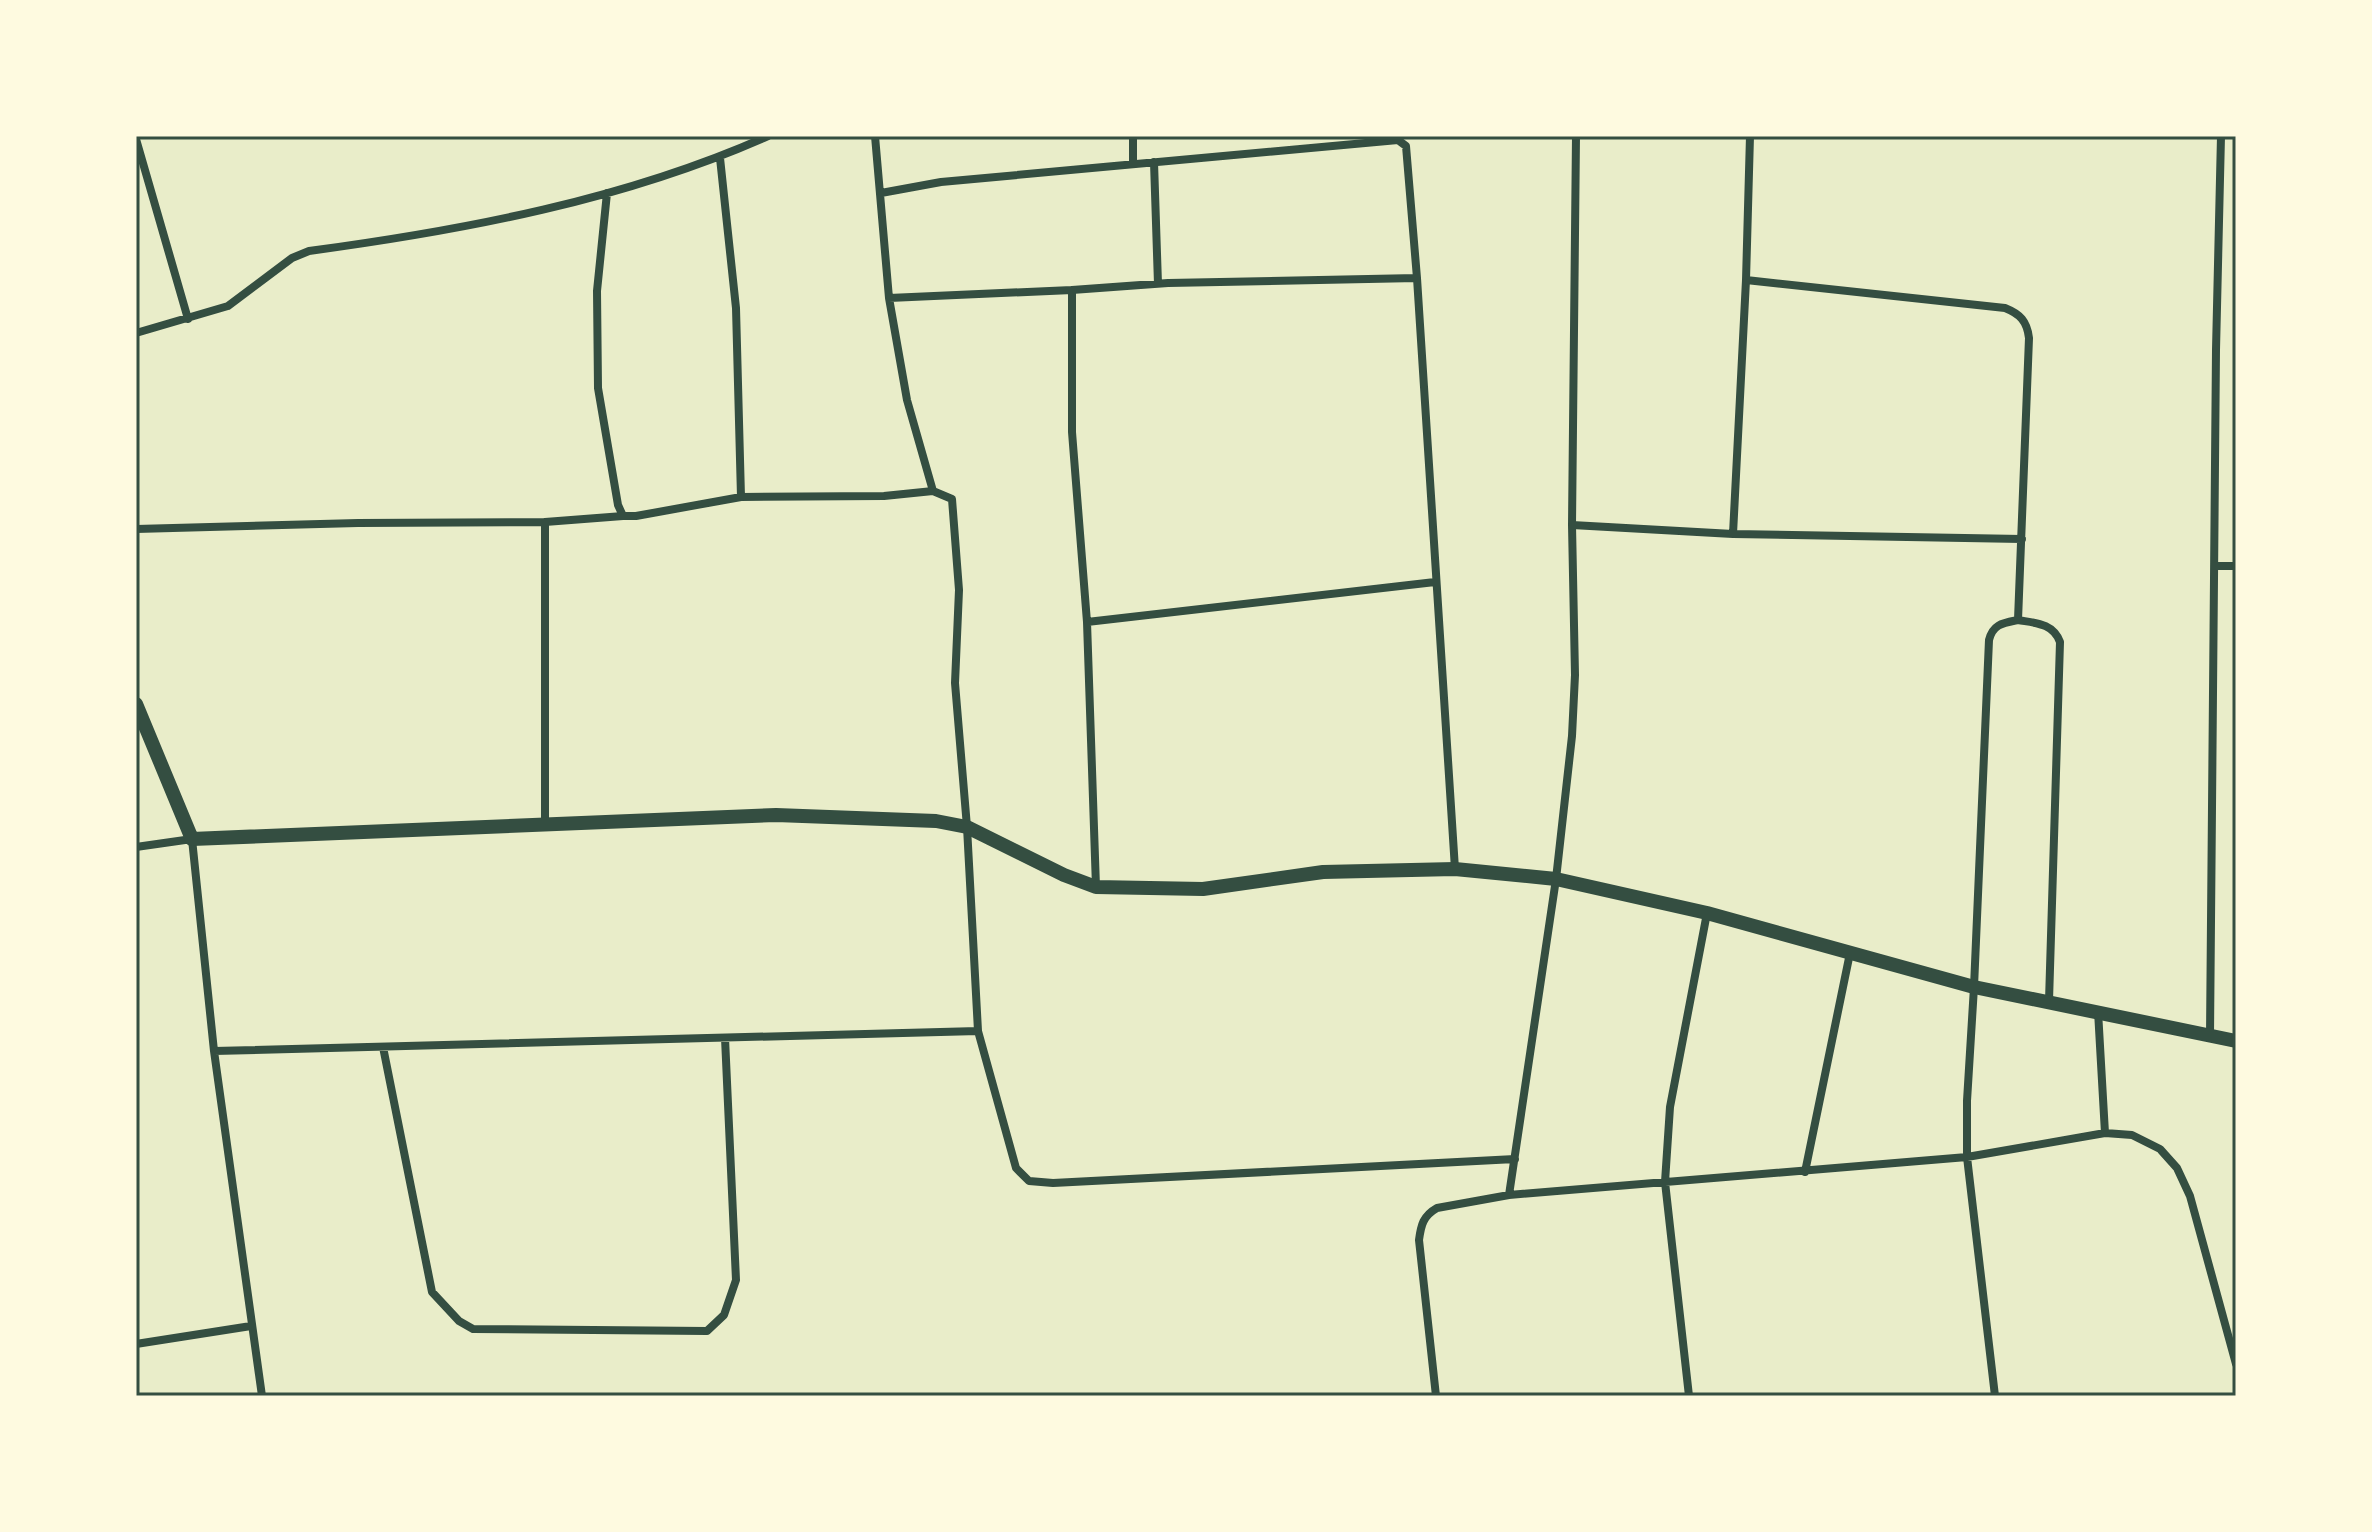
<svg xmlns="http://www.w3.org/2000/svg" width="2372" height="1532" viewBox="0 0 2372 1532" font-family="'DM Sans',sans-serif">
<rect width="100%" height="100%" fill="#e9edc9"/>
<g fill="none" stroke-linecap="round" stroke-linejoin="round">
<path stroke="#344e41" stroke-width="8" d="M136 139 188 319
M720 158 736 308 741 497
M1154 162 1158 284
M1133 164V136
M607 193 597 291 598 388 618 505 623 516H636L741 497 884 496 933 491 907 400 889 298 875 136
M881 193 941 182 1398 140 1406 146 1417 278
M1746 280 2005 308C2020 314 2027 321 2029 338L2018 620C2003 623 1993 624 1989 640L1974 987 1967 1101V1157L1995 1396
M889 298 1072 290
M136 333 228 306 292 258 309 251C465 230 624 200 768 136
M933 491 952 499 959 590 955 683 967 827 978 1031 1016 1168 1029 1181 1053 1183 1515 1159
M545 522 623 516
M1572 525 1733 534 2022 539
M136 529 358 523 545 522V824
M1733 534 1746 280 1750 136
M2215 566H2236
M2018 620C2035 623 2053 623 2060 642L2049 1001
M1087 622 1435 582
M136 847 192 839 214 1051 262 1396
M1096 887 1087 622 1072 432V290L1168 283 1417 278 1455 869
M2098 1011 2105 1133
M2210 1036 2216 350 2221 136
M383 1047 432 1292 459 1321 473 1329 707 1331 724 1315 736 1280 725 1038
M214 1051 978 1031
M1805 1172 1850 953
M1509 1195 1556 879 1572 736 1575 675 1572 525 1576 136
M136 1344 251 1326
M1436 1396 1419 1240C1421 1225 1423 1216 1437 1208L1509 1195 1967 1157 2105 1133 2132 1135 2160 1149 2177 1168 2190 1196 2236 1364
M1689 1396 1665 1182 1670 1107 1707 913"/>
<path stroke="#344e41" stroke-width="14" d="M136 704 192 839 776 815 936 821 967 827 1064 875 1096 887 1203 889 1323 872 1455 869 1556 879 1707 913 1974 987 2236 1041"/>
</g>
<rect width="2372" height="1532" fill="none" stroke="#fefae0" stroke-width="276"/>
<rect x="138" y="138" width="2096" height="1256" fill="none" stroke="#344e41" stroke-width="3"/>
</svg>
